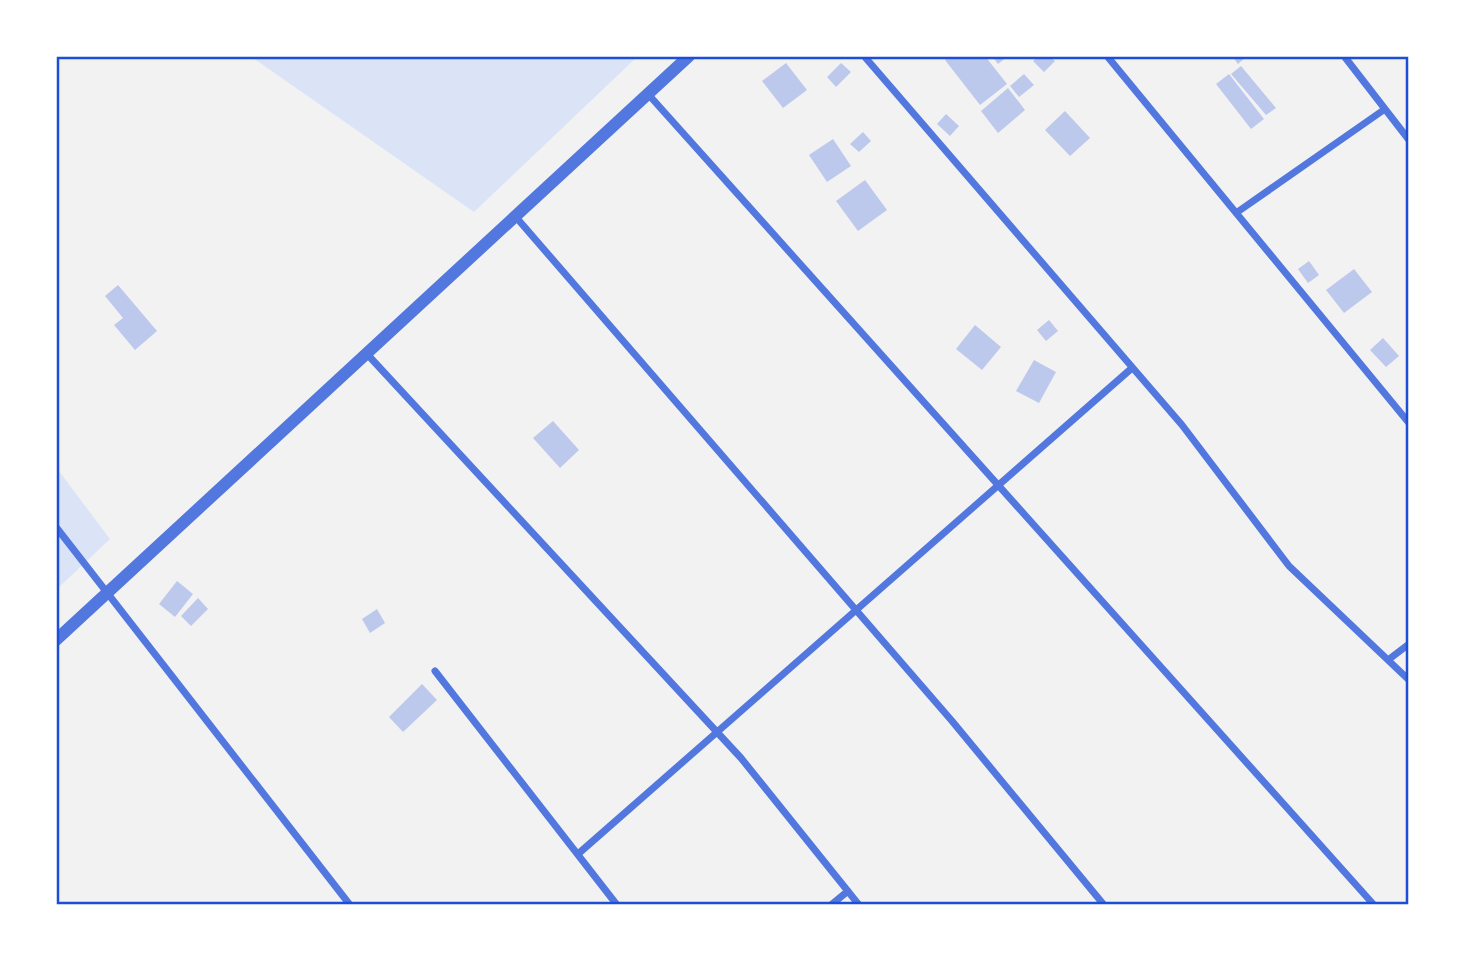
<svg xmlns="http://www.w3.org/2000/svg" width="1465" height="961" viewBox="0 0 1465 961" font-family="Jost,sans-serif">
<rect width="100%" height="100%" fill="#f2f2f2"/>
<path fill="#dbe4f7" d="M250 56H638L474 212Z
M56 467 110 539 56 590Z"/>
<path fill="#bdc9ec" d="M950 56H985L1007 84 980 105 945 60Z
M992 56H1008L998 64Z
M1038 56H1049L1055 61 1044 72 1033 61Z
M1232 56H1247L1238 64Z
M786 63 807 90 783 108 762 81Z
M841 63 851 72 836 87 827 77Z
M1241 66 1276 108 1266 115 1231 74Z
M1024 74 1034 85 1019 97 1010 86Z
M1229 74 1264 119 1251 129 1216 84Z
M1008 88 1025 110 998 133 981 111Z
M1065 111 1090 138 1070 156 1045 130Z
M946 114 959 126 950 136 937 124Z
M863 132 871 141 859 152 850 144Z
M833 139 851 166 827 182 809 155Z
M865 180 887 210 858 231 836 201Z
M1309 261 1319 275 1308 283 1298 269Z
M1354 269 1372 292 1344 313 1326 290Z
M118 285 157 331 135 350 114 325 123 318 105 296Z
M1049 320 1058 331 1046 341 1037 330Z
M975 325 1001 347 982 370 956 349Z
M1383 338 1399 356 1386 367 1370 350Z
M1034 360 1056 372 1039 403 1016 391Z
M553 421 579 450 560 468 533 438Z
M177 581 193 594 175 617 159 604Z
M198 598 208 609 191 626 181 616Z
M377 609 385 623 370 633 362 619Z
M422 684 437 700 403 732 389 717Z"/>
<g fill="none" stroke-linecap="round" stroke-linejoin="round">
<path stroke="#5277de" stroke-width="7" d="M864 56 1182 425 1289 566 1409 680
M1107 56 1409 423
M1344 56 1409 140
M648 94 1374 905
M1236 213 1385 109
M515 216 952 721 1104 905
M367 354 741 758 859 905
M56 527 350 905
M1388 660 1409 644
M435 671 617 905
M578 854 1132 368
M831 905 848 891"/>
<path stroke="#5277de" stroke-width="12" d="M56 640 689 56"/>
</g>
<rect width="1465" height="961" fill="none" stroke="#ffffff" stroke-width="116"/>
<rect x="58" y="58" width="1349" height="845" fill="none" stroke="#1d4ed8" stroke-width="2.5"/>
</svg>
